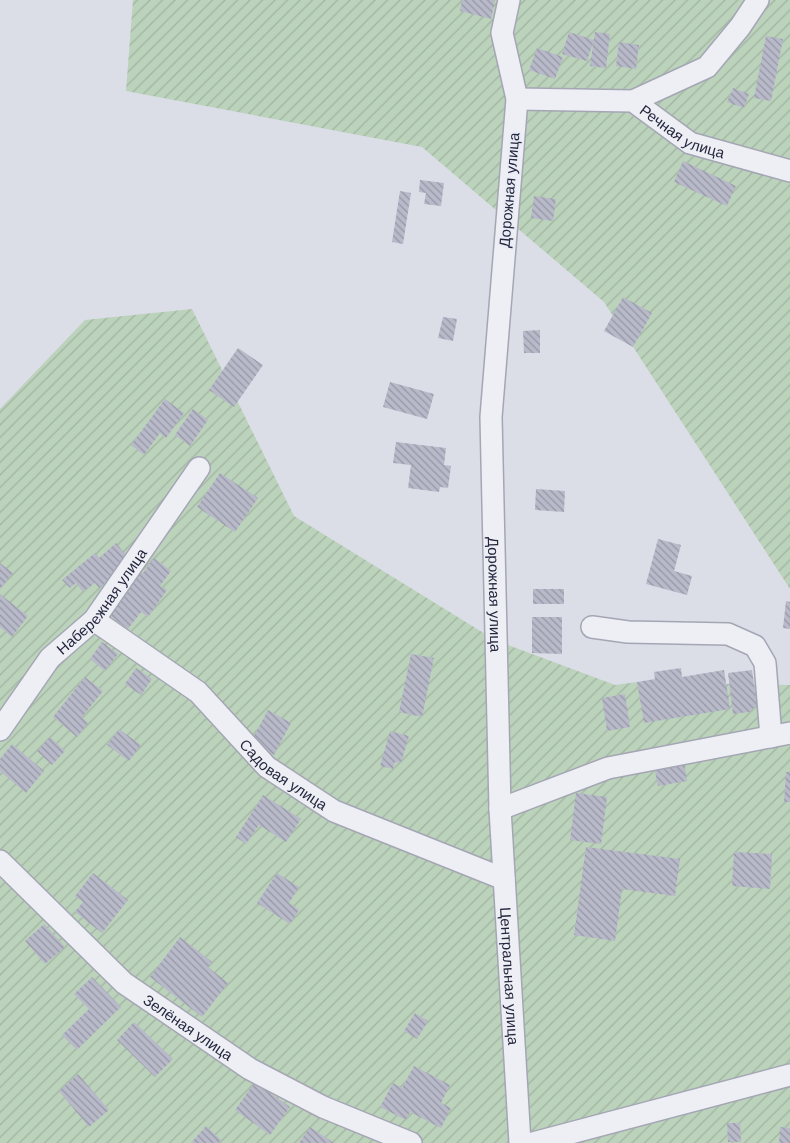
<svg xmlns="http://www.w3.org/2000/svg" width="790" height="1143" viewBox="0 0 790 1143" font-family="Arial,sans-serif">
<defs>
<pattern id="garden-furrows" width="10" height="10" patternUnits="userSpaceOnUse" patternTransform="scale(1.25)"><rect width="10" height="10" fill="#bbd2bb"/><path d="M-1 1l2-2M0 10L10 0M9 11l2-2" fill="none" stroke="#a1b4a2"/></pattern>
<pattern id="building-back-hatch" width="6" height="6" patternUnits="userSpaceOnUse" patternTransform="scale(1.25)"><rect width="6" height="6" fill="#b8baca"/><path d="M-1 5l2 2M0 0l6 6M5-1l2 2" fill="none" stroke="#9597a5"/></pattern>
</defs>
<rect width="100%" height="100%" fill="#dbdde7"/>
<path fill="url(#garden-furrows)" d="M133 0H790V589L604 302 422 147 126 91Z
M192 309 294 516 495 640 615 685 637 682 790 685V1143H0V409L85 320Z"/>
<path fill="url(#building-back-hatch)" d="M462 0H495L491 19 460 11Z
M569 32 594 40 587 61 562 54Z
M595 32 610 34 606 68 590 66Z
M766 36 783 39 771 101 754 98Z
M619 42 639 45 636 69 616 66Z
M537 48 563 57 555 79 529 70Z
M733 88 749 94 744 108 727 102Z
M683 161 736 186 727 206 674 182Z
M420 180 444 183 441 206 424 204 426 193 419 192Z
M400 191 411 193 403 244 392 242Z
M534 196 556 199 553 221 531 218Z
M623 297 652 313 633 347 604 331Z
M443 317 457 319 453 341 438 338Z
M540 330V353H524L523 331Z
M238 348 263 365 234 407 209 390Z
M390 382 434 394 427 419 383 407Z
M165 399 184 413 166 438 160 433 144 455 131 445Z
M193 409 208 420 190 446 175 435Z
M396 442 446 448 444 465 451 466 448 488 440 487 439 492 408 488 411 465 393 463Z
M220 473 258 498 235 532 197 507Z
M536 489 565 491 564 512 535 510Z
M658 539 681 545 674 571 692 576 687 595 646 584Z
M116 543 131 561 99 588 95 583 83 592 76 583 70 588 62 580 95 553 99 558Z
M154 558 171 571 160 586 167 590 148 617 141 612 128 629 105 612 137 569 143 573Z
M0 563 13 573 0 589Z
M533 589H564V604H533Z
M0 594 28 616 12 637 0 627Z
M786 601 790 602V629L783 628Z
M532 617H562V654L532 653Z
M102 642 118 654 105 671 90 659Z
M411 654 434 658 422 717 399 712Z
M136 668 152 679 141 695 125 684Z
M681 668 682 677 724 670 730 709 644 723 637 682 655 679 654 672Z
M752 670 757 705 749 712 733 714 728 673Z
M85 677 103 691 82 717 88 723 77 737 53 717Z
M625 694 630 727 607 731 602 698Z
M268 710 291 723 274 755 251 742Z
M119 729 141 745 129 761 107 745Z
M390 731 409 736 401 763 395 762 393 769 380 766Z
M50 737 65 751 52 765 37 751Z
M12 744 44 771 26 793 0 771V759Z
M684 761 687 781 658 786 654 766Z
M786 772H790V802H784Z
M576 793 607 797 601 844 570 840Z
M263 795 301 819 286 842 259 825 246 844 236 837Z
M586 847 680 859 675 896 622 889 615 941 574 935Z
M734 852 772 854 770 889 732 886Z
M93 873 128 900 102 933 75 912 83 902 75 896Z
M277 873 299 887 289 903 299 910 290 924 257 903Z
M44 924 65 947 45 964 25 941Z
M180 937 212 962 208 967 228 983 202 1017 150 977Z
M92 977 121 1007 77 1050 62 1035 89 1009 74 994Z
M415 1013 428 1021 417 1039 404 1031Z
M134 1022 173 1059 155 1077 117 1040Z
M414 1066 450 1085 441 1103 451 1108 441 1128 410 1112 406 1120 380 1107 393 1083 402 1088Z
M78 1074 109 1110 89 1127 59 1091Z
M255 1082 290 1107 270 1135 235 1110Z
M727 1123H740L741 1142H728Z
M206 1126 221 1140 218 1143H191Z
M310 1127 334 1143H299Z
M780 1127 790 1128V1143H779Z"/>
<g fill="none" stroke-linecap="round" stroke-linejoin="round">
<g stroke="#a4a6b4" stroke-width="24">
<g id="street">
<path id="s1" d="M509 0 502 33 517 99 491 417 500 809 520 1143"/>
<path id="s2" d="M517 99 633 101 690 143 790 171"/>
<path d="M633 101 707 67 740 27 758 0"/>
<path id="s3" d="M94 620 198 692 267 767 334 811 504 879"/>
<path d="M592 627 628 632 728 634 755 646 765 663 771 737"/>
<path id="s4" d="M0 730 50 658 94 620 199 468"/>
<path d="M500 809 608 768 790 733"/>
<path id="s5" d="M0 861 124 983 250 1069 323 1107 411 1143"/>
<path d="M533 1143 790 1075"/>
</g>
</g>
<use href="#street" stroke="#eeeff5" stroke-width="21"/>
</g>
<g text-anchor="middle" dominant-baseline="central" stroke-width="4" stroke-linejoin="round" paint-order="stroke">
<g font-size="15" fill="#24273e" stroke="#eaecf5">
<text stroke="none"><textPath href="#s2" startOffset="175">Речная улица</textPath></text>
<text transform="translate(509 190) rotate(-85)">Дорожная улица</text>
<text stroke="none"><textPath href="#s1" startOffset="598">Дорожная улица</textPath></text>
<text stroke="none"><textPath href="#s4" startOffset="165">Набережная улица</textPath></text>
<text stroke="none"><textPath href="#s3" startOffset="246">Садовая улица</textPath></text>
<text stroke="none"><textPath href="#s1" startOffset="980">Центральная улица</textPath></text>
<text stroke="none"><textPath href="#s5" startOffset="252">Зелёная улица</textPath></text>
</g>
</g>
</svg>
